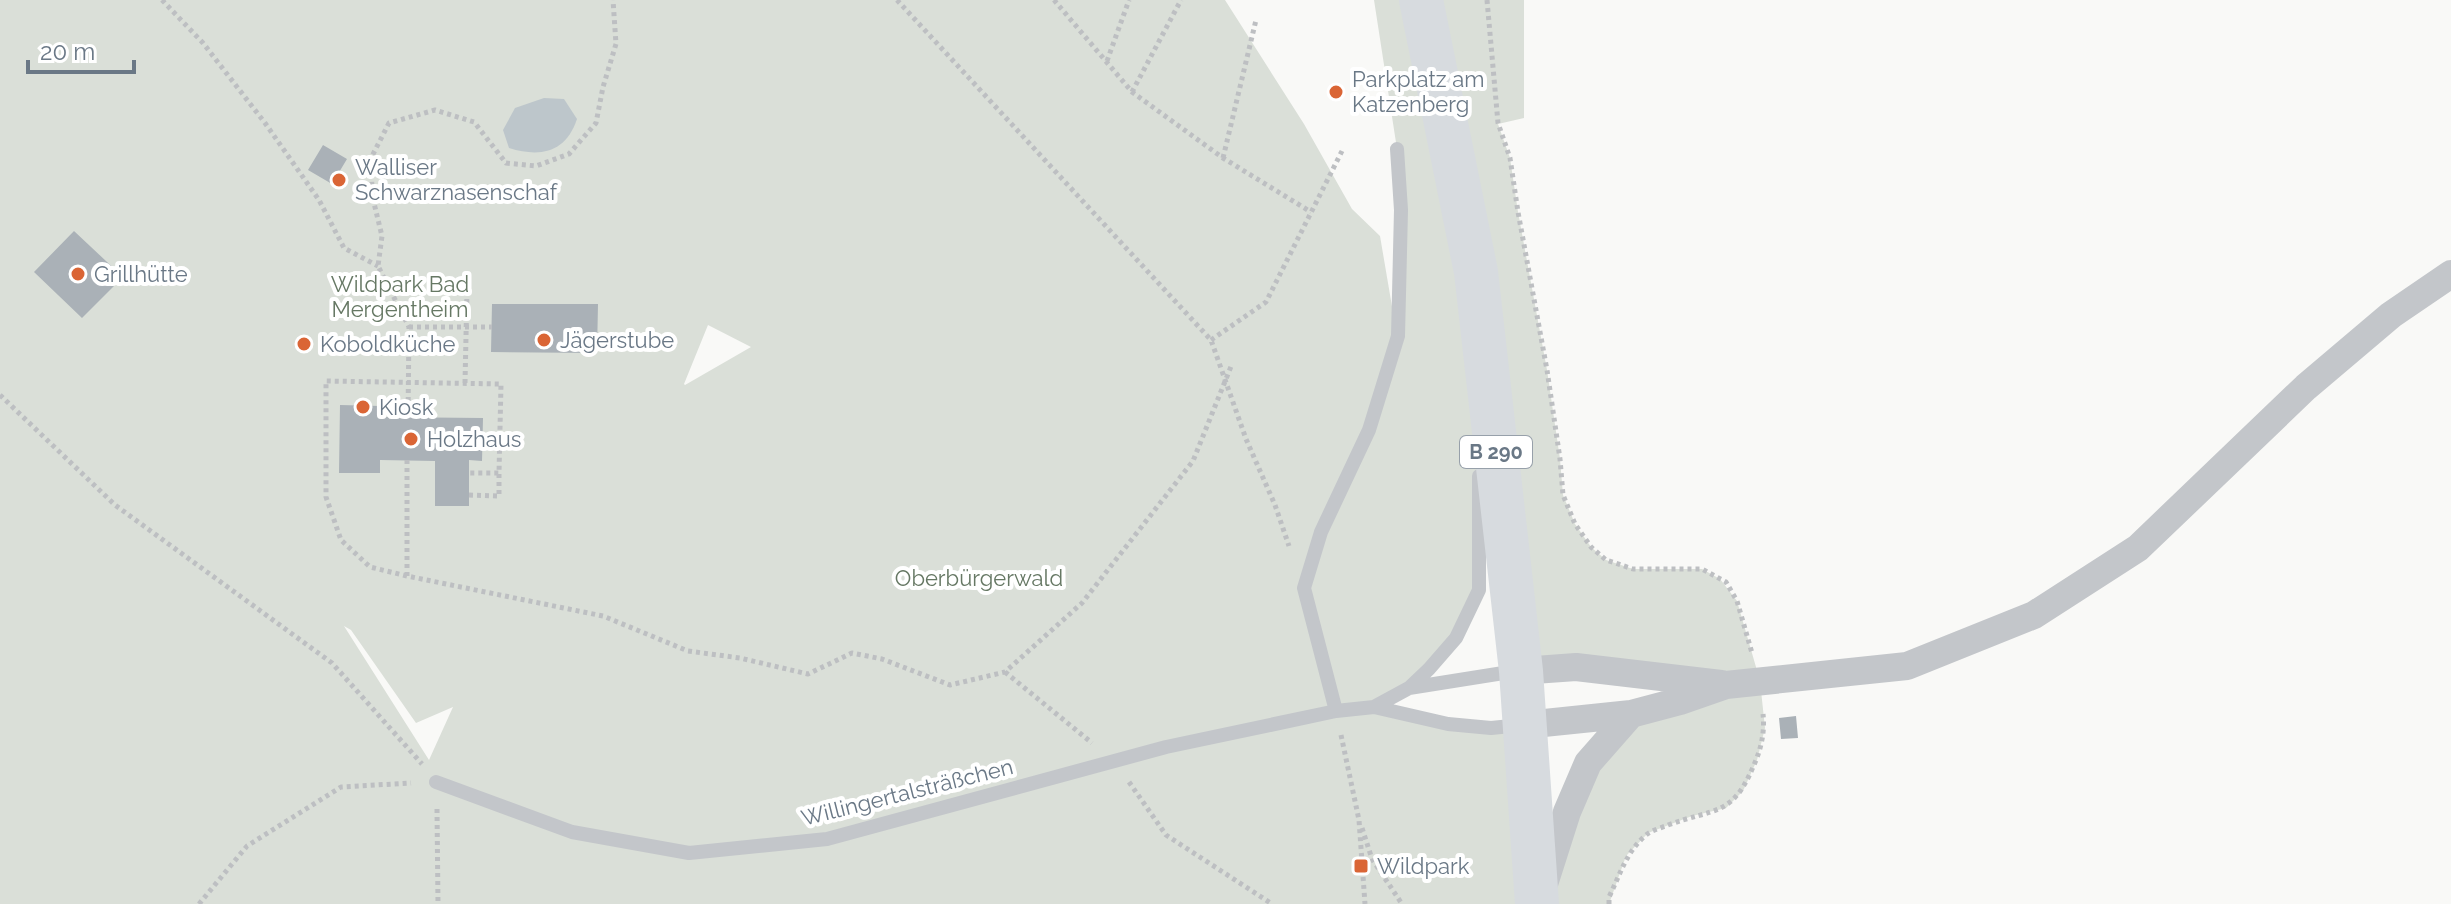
<svg xmlns="http://www.w3.org/2000/svg" width="2451" height="904" viewBox="0 0 2451 904" font-family="Raleway,sans-serif">
<rect width="100%" height="100%" fill="#f9f9f7"/>
<path fill="#dadfd8" fill-rule="evenodd" d="M0 0H1225L1304 124 1352 209 1380 236 1396 330 1397 149 1374 0H1524V118L1498 124 1510 158 1518 212 1547 370 1560 459 1563 495 1575 524 1591 547 1606 560 1633 569H1702L1720 579 1737 601 1760 681 1765 728 1757 760 1743 791 1726 808 1692 816 1648 833 1626 856 1609 904H0ZM708 325 751 347 685 385 684 384ZM1479 478 1521 671 1724 685 1615 730 1537 902 1524 725 1448 724 1376 707 1429 669 1479 590ZM344 626 351 630 416 723 453 707 429 760Z"/>
<path fill="#bdc6cb" d="M544 98 564 99 577 119C566 152 541 158 509 148L503 130 515 108Z"/>
<path fill="#aab1b7" d="M323 145 347 159 332 184 308 170Z
M74 231 123 277 82 318 34 272Z
M492 304H598L597 353 491 352Z
M340 405 381 406 380 417 483 418 482 461 469 460V506H435V461L380 460V473H339Z
M1796 716 1798 738 1781 739 1779 718Z"/>
<g fill="none" stroke-linecap="round" stroke-linejoin="round">
<path stroke="#bdbfc2" stroke-width="5" stroke-dasharray="4 4" stroke-linecap="butt" d="M162 0 203 43 265 123 319 200 344 248 378 266
M897 0 1211 340 1246 439 1275 505 1289 546
M1054 0 1132 92 1223 158 1311 212
M1487 0 1498 123 1510 158 1518 212 1547 370 1560 459 1563 495 1575 524 1591 547 1606 560 1633 569H1702L1726 582 1737 601 1752 653
M1107 61 1129 0
M1132 92 1181 0
M1223 158 1256 20
M409 327H492
M1211 340 1266 302 1342 151
M465 383 467 290
M0 395 115 505 332 663 422 764
M408 417 409 327 378 266 382 236 373 199 370 160 389 123 435 110 474 122 506 163 536 166 569 154 596 123 603 87 616 44 613 0
M407 460V576L603 616 688 651 740 658 808 674 852 653 882 659 950 685 1005 672 1082 603 1193 461 1232 364
M469 495 499 496V473
M407 576 370 567 341 540 326 497V381L501 384 499 473H469
M1005 672 1092 743
M1341 735 1359 820 1365 904
M1129 782 1166 835 1272 904
M437 809 438 904
M1362 828 1372 859 1402 904
M199 904 247 846 341 787 411 783
M1609 904V897C1620 875 1626 852 1646 835 1652 830 1661 828 1668 825 1714 808 1732 817 1753 767 1761 750 1765 732 1763 714"/>
<path stroke="#c3c6ca" stroke-width="14" d="M1397 149 1401 210 1398 336 1369 430 1321 532 1304 588 1336 711 1374 707 1448 724 1491 728 1521 725
M1409 688 1429 669 1456 638 1479 590V476
M1374 707 1409 688 1516 671
M436 782 572 832 689 853 827 839 1166 747 1336 711"/>
<path stroke="#c3c6ca" stroke-width="28" d="M1521 671 1576 667 1721 684
M1524 725 1631 714 1680 701 1726 685 1907 666 2034 615 2138 548 2306 387 2391 315 2451 274
M1544 884 1567 812 1588 763 1631 714"/>
<path stroke="#d7dbdf" stroke-width="44" d="M1421 0 1476 272 1521 671 1537 904"/>
</g>
<g fill="#da6535" stroke="#fff" stroke-width="3">
<circle cx="1336" cy="92" r="8"/>
<circle cx="339" cy="180" r="8"/>
<circle cx="78" cy="274" r="8"/>
<circle cx="544" cy="340" r="8"/>
<circle cx="304" cy="344" r="8"/>
<circle cx="363" cy="407" r="8"/>
<circle cx="411" cy="439" r="8"/>
<rect x="1353" y="858" width="16" height="16" rx="4"/>
</g>
<g text-anchor="middle" dominant-baseline="central" stroke-width="8" stroke-linejoin="round" paint-order="stroke">
<rect fill="#fff" stroke="#97a0aa" stroke-width="2" x="1460" y="436" width="72" height="32" rx="6"/>
<g font-size="20" font-weight="bold" fill="#6a7886">
<text x="1496" y="452">B 290</text>
</g>
<g font-size="22" fill="#6a7886" stroke="#fff" text-anchor="start">
<text x="1352" y="79">Parkplatz am<tspan x="1352" dy="25">Katzenberg</tspan></text>
<text x="355" y="167">Walliser<tspan x="355" dy="25">Schwarznasenschaf</tspan></text>
<text x="94" y="274">Grillhütte</text>
<text x="560" y="340">Jägerstube</text>
<text x="320" y="344">Koboldküche</text>
<text x="379" y="407">Kiosk</text>
<text x="427" y="439">Holzhaus</text>
<text x="1377" y="866">Wildpark</text>
</g>
<g font-size="22" fill="#667864" stroke="#fff">
<text x="400" y="284">Wildpark Bad<tspan x="400" dy="25">Mergentheim</tspan></text>
<text x="979" y="578">Oberbürgerwald</text>
</g>
<g font-size="22" fill="#6a7886" stroke="#fff">
<text transform="translate(907 792) rotate(-14)">Willingertalsträßchen</text>
</g>
</g>
<path d="M28 60v12h106v-12" fill="none" stroke="#6a7886" stroke-width="4"/>
<text x="40" y="60" font-size="24" fill="#6a7886" stroke="#ffffff" stroke-width="6" paint-order="stroke">20 m</text>
</svg>
